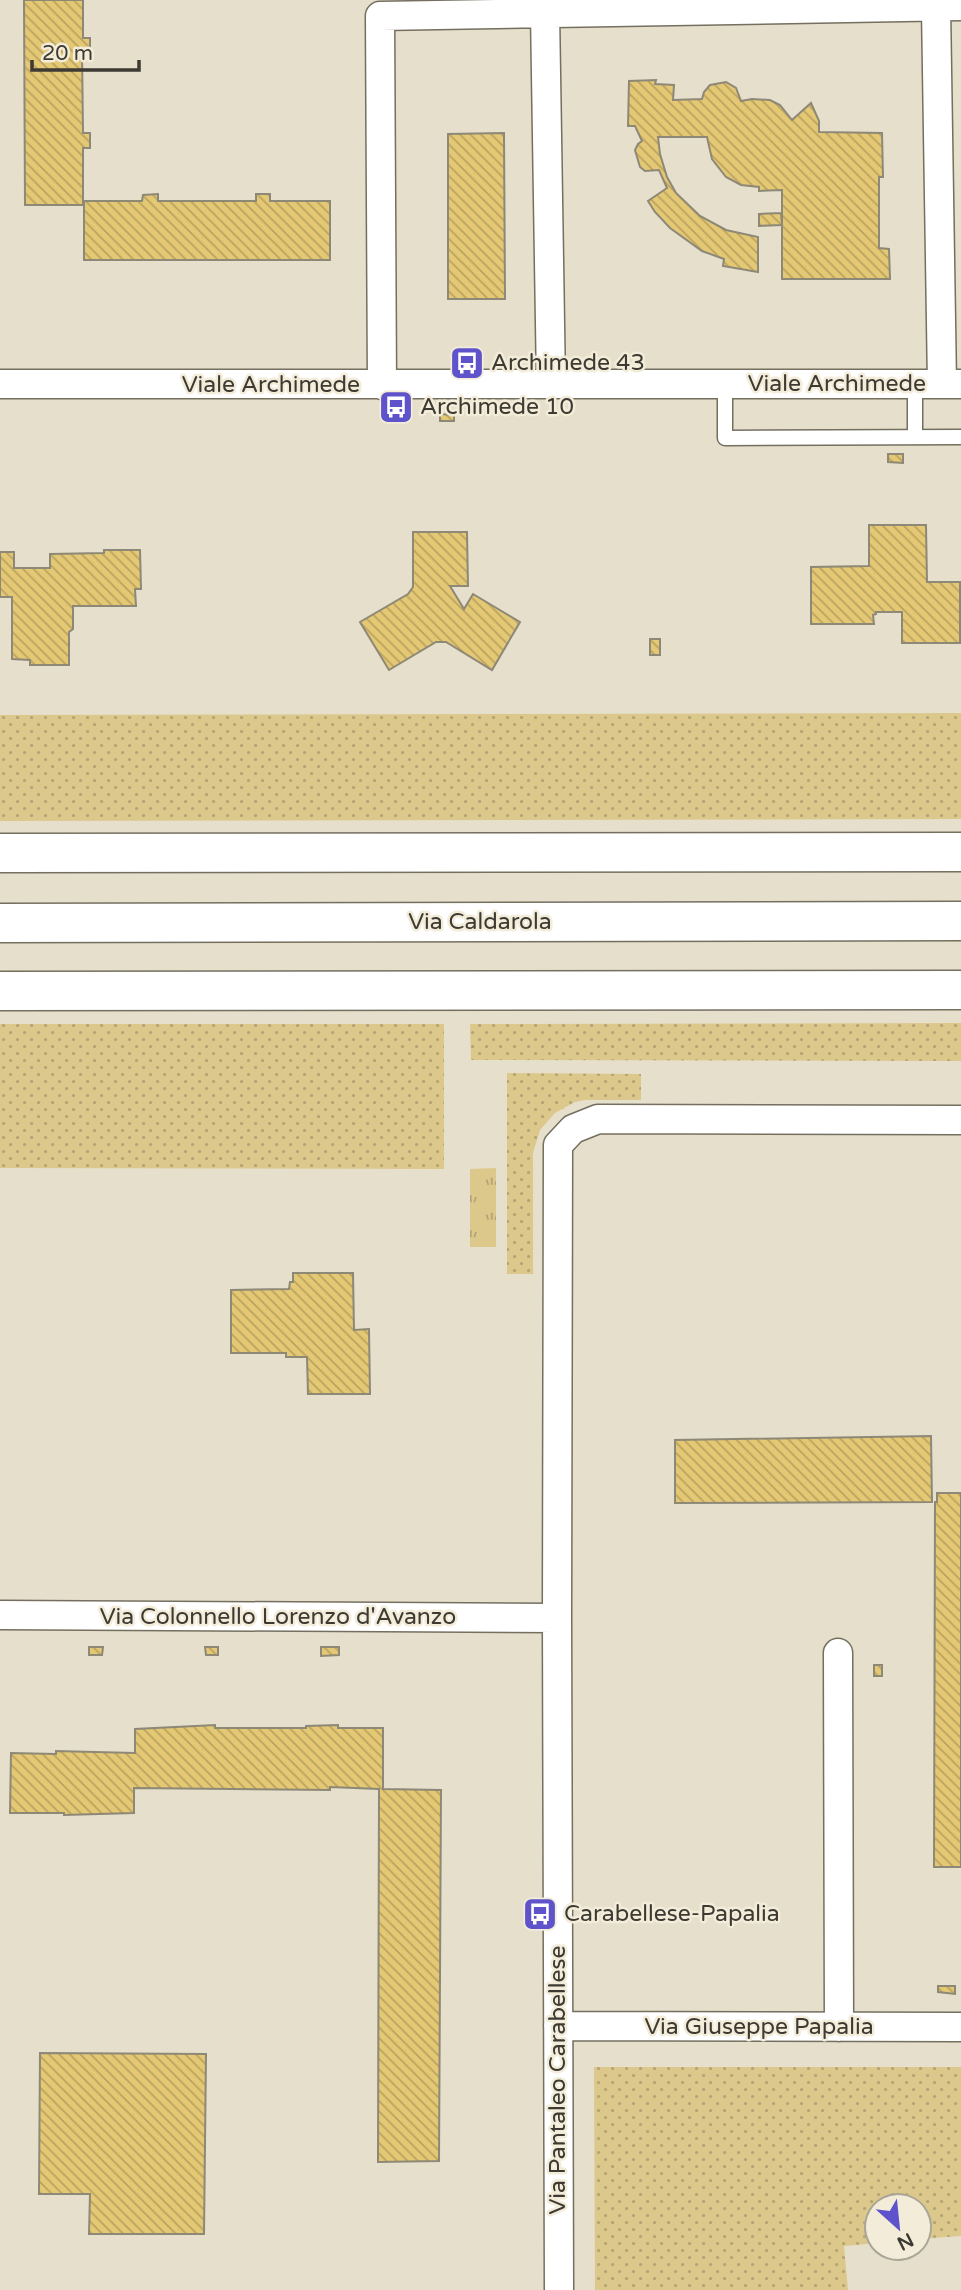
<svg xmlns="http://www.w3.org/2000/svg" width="961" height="2290" viewBox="0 0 961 2290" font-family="'Varela Round',sans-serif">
<defs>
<pattern id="grass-dots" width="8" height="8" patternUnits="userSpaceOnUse" patternTransform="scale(1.75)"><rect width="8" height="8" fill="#ddc88c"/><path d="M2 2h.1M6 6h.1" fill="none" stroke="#b4a373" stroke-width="1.8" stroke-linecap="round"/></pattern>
<pattern id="park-tufts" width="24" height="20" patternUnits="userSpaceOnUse" patternTransform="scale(1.75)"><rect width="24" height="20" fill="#ddc88c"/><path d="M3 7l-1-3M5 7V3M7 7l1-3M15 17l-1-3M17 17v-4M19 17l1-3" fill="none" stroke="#b4a373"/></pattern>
<pattern id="building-back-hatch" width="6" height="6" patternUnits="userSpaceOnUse" patternTransform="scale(1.75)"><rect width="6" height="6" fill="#e4c874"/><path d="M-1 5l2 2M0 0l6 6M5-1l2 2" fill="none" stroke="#baa360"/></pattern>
</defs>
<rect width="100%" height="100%" fill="#e5dfcc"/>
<path fill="url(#grass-dots)" d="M961 713V819L0 821V715Z
M961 1023V1061L471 1060 470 1024Z
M0 1024H444V1169L0 1168Z
M507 1073 641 1074V1100H585L575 1102 555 1113 540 1130 533 1153V1274H507Z
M594 2067H961V2236L919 2239V2206H877V2243L844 2246 848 2290H595Z"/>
<path fill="url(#park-tufts)" d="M496 1168V1247H470V1169Z"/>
<path fill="url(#building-back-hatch)" stroke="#8e8877" stroke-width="2" d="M24 0H83V38H90V52H82L83 133H90V148H83V205H25Z
M656 80 655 84 674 85 673 100 702 99 704 92 710 85 726 82 736 88 741 101 752 99 770 100 780 105 792 120 811 103 819 121V132L882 133 883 177H879V248L889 249 890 279H782V190L759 191V187L741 185 726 177 712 159 707 137H658L660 154 667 177 676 193 700 216 726 230 758 237V272L723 266 724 259 702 251 670 228 655 212 648 201 667 188 659 170 645 171 640 167 635 150 638 144 642 141 635 126H628L629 81Z
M504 133 505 299H448V134Z
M158 194V201H256V194H270V201H330V260H84V201H142L143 195Z
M781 213 782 225 759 226V214Z
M440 414 454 415V421H440Z
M888 454H903V463L888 462Z
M869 525H926L927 582H960V643H902V612H876V614L873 615 874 624H811V567L869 566Z
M413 532H467L468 586H450L464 609 473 594 520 622 492 670 446 642H436L389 670 360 622 408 594 413 587Z
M104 550H140L141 589H135L136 606H73V629L69 632V665H30V660L12 659V597H0V552H14V568H50V554L104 553Z
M650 639H660V655H650Z
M293 1273H353L354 1330 369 1329 370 1394H308L307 1357H286V1353H231V1290L289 1289 290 1282H293Z
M931 1436 932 1502 675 1503V1440Z
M937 1493H961V1867H934L935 1502H937Z
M89 1647H103L102 1655H89Z
M205 1647H218V1655H206Z
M321 1647H339V1655L321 1656Z
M874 1665H882V1676H874Z
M215 1725V1728H306V1726L338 1725V1728H383V1789L441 1790 439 2161 378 2162 379 1789 330 1787V1790L134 1788V1813L64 1815V1813H10L11 1753 56 1754V1751L135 1753V1729Z
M938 1986H955V1994L938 1992Z
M40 2053 206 2054 204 2234H89L90 2194H39Z"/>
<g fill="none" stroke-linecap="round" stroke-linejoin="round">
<g stroke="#746f5f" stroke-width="17">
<path id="lane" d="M725 384V438L961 437
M915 385V437"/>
</g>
<g stroke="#746f5f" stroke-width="31">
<path id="street" d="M936 7 942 384
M545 12 551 385
M0 384H961
M382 385 380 16 961 6
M0 1615 557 1618
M838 1653 839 2027
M558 2026 961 2027
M559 2290 557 1618 558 1145 573 1129 598 1119 961 1120"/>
</g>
<g stroke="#746f5f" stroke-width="41">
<path id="secondary" d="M0 853 961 852
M0 923 961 921
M0 991 961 990"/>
</g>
<use href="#lane" stroke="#fff" stroke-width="14"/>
<use href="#street" stroke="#fff" stroke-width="28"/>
<use href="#secondary" stroke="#fff" stroke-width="38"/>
</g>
<defs>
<g id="bus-square" transform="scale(1.75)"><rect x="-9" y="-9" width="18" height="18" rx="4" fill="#5f53cb" stroke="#f2ecd9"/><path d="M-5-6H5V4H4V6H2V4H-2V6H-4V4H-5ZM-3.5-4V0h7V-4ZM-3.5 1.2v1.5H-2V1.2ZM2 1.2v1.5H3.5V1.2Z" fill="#fff"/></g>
</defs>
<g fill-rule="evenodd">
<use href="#bus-square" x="467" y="363"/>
<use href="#bus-square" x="396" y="407"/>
<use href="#bus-square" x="540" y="1914"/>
</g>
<g text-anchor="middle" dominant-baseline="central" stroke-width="5" stroke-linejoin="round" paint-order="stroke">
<g font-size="23" fill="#3d3a33" stroke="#f2ecd9" text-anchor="start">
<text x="491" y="363">Archimede 43</text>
<text x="420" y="407">Archimede 10</text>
<text x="564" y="1914">Carabellese-Papalia</text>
</g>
<g font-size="23" fill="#3d3a33" stroke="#f2ecd9">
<text x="837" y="384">Viale Archimede</text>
<text x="271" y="385">Viale Archimede</text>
<text x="480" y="922">Via Caldarola</text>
<text x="278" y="1617">Via Colonnello Lorenzo d'Avanzo</text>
<text x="759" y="2027">Via Giuseppe Papalia</text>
<text transform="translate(558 2080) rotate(-90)">Via Pantaleo Carabellese</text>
</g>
</g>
<g transform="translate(898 2227) rotate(153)"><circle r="33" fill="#f2ecd9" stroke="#aaa597" stroke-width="2"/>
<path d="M0-5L12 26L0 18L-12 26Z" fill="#5f53cb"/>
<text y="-10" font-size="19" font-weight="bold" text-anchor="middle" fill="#3d3a33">N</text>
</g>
<path d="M32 60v10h107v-10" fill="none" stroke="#3d3a33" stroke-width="3.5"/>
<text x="42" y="60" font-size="21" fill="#3d3a33" stroke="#f2ecd9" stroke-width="5" paint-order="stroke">20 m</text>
</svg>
